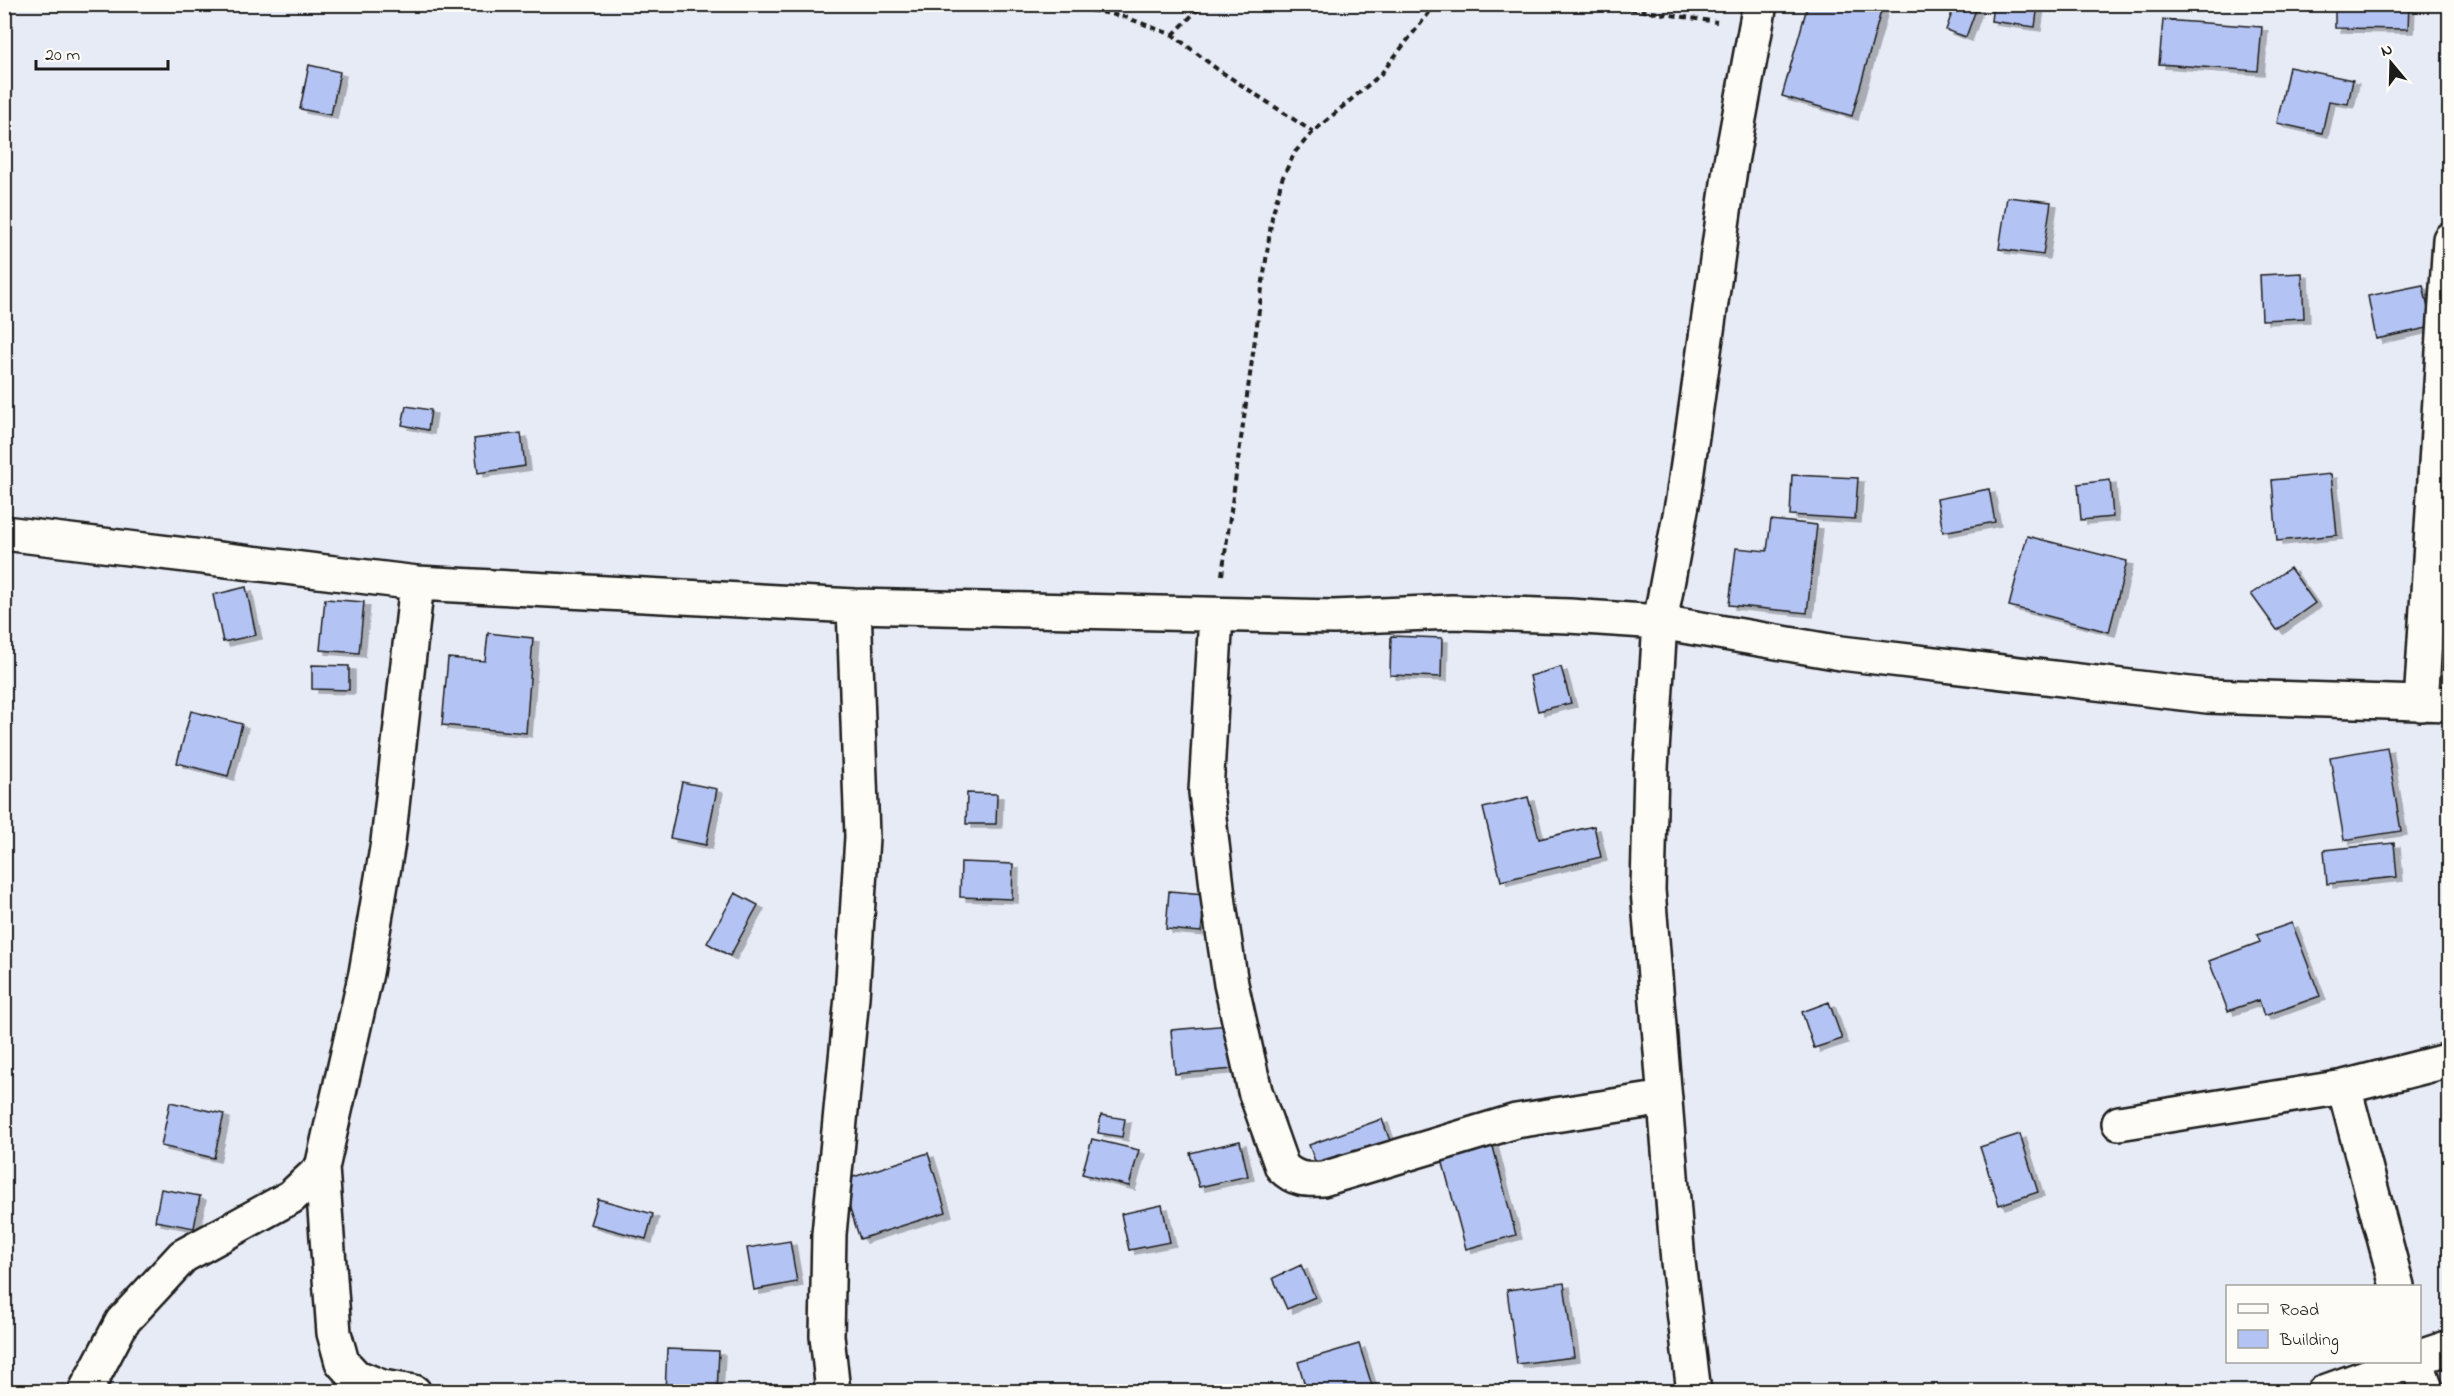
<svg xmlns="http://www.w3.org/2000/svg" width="2454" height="1396" viewBox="0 0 2454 1396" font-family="'Indie Flower',sans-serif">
<defs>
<filter id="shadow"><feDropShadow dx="6" dy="4" stdDeviation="0" flood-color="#0004"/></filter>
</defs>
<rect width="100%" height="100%" fill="#e7ebf6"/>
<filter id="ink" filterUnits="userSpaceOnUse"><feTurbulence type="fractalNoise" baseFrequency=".0167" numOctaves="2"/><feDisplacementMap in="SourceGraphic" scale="12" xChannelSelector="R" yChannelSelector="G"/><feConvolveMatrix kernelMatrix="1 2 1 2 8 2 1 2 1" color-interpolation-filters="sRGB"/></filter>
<g filter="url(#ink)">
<path fill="#b3c3f3" stroke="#1c1c1c" stroke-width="1.5" filter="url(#shadow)" d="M1808 4H1883L1852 116 1782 96Z
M1955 4H1978L1966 37 1946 30Z
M1993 4H2038L2035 27 1991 21Z
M2335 4H2409L2408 29 2335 28Z
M2163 20 2262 27 2258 71 2159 64Z
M309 65 340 72 331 115 300 109Z
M2289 67 2353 80 2348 104 2329 101 2322 133 2277 123Z
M2007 197 2051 202 2043 255 1999 249Z
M2302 273 2304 318 2262 320 2260 275Z
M2423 285 2432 327 2376 339 2368 296Z
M406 406 431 410 428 430 402 425Z
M521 433 525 466 478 473 474 439Z
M2331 474 2337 535 2277 541 2272 480Z
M1792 475 1858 478 1855 519 1790 515Z
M2110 480 2113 517 2081 520 2078 484Z
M1989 489 1995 522 1943 532 1937 499Z
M1771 520 1817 525 1807 613 1729 605 1736 548 1767 551Z
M2027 536 2127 561 2109 632 2009 606Z
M2290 568 2315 603 2277 630 2251 594Z
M246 587 256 635 223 642 213 595Z
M325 599 364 602 359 653 320 650Z
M488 633 533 638 526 733 442 725 448 658 485 661Z
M1391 636 1442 638 1441 677 1390 675Z
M312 665 349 666V690L312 689Z
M1561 667 1571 703 1538 711 1530 676Z
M191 711 242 724 228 776 177 763Z
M2387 747 2401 831 2344 840 2330 757Z
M682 782 717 789 706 845 670 838Z
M967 793 997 794 996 824H966Z
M1528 797 1539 839 1594 826 1601 857 1501 881 1483 808Z
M2394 843 2397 877 2327 884 2324 850Z
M961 862 1013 864 1012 899 960 897Z
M1169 891 1205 894 1201 932 1166 929Z
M735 893 758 905 730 956 707 943Z
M2292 923 2320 996 2264 1016 2259 1000 2228 1011 2209 961 2260 942 2257 935Z
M1829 1002 1842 1039 1814 1048 1802 1012Z
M1230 1025 1234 1069 1175 1074 1171 1030Z
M170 1102 224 1114 214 1158 161 1146Z
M1101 1115 1125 1119 1122 1137 1098 1133Z
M1382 1119 1393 1149 1320 1174 1309 1145Z
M2020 1134 2038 1192 1999 1205 1980 1147Z
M1092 1139 1139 1150 1129 1186 1082 1174Z
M1491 1139 1516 1235 1466 1249 1440 1152Z
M1240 1141 1248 1176 1199 1187 1190 1153Z
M928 1153 946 1212 860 1239 841 1181Z
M161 1189 200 1196 194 1228 155 1221Z
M598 1199 653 1214 646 1239 590 1224Z
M1162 1205 1170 1242 1129 1250 1121 1214Z
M790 1241 797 1282 754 1290 747 1248Z
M1301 1265 1315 1297 1287 1309 1273 1278Z
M1564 1283 1574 1357 1517 1364 1507 1290Z
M1359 1344 1374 1392H1307L1298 1362Z
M667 1349 719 1351 717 1392H665Z"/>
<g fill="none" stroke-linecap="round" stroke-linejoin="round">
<g stroke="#1c1c1c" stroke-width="38">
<path id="minor" d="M4 533 417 583 854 606 1334 617 1452 612 1569 616 1660 622 1841 653 2207 696 2450 704
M1216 615 1206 792 1219 904 1231 984 1255 1091 1282 1167C1295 1180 1306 1180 1323 1179L1516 1121 1665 1098
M2421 704 2450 239
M2344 1087 2397 1286
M2119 1123 2344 1087 2450 1060
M322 1168 334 1333 342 1362 355 1376 382 1387 414 1392
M2420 1357 2450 1347
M2417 1362 2427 1392
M85 1392 122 1322 183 1256 291 1197 322 1168 366 973 388 842 417 583
M833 1392 827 1336 829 1234 852 997 862 837 854 606
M1694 1392 1678 1262 1648 890 1651 768 1660 622 1683 499 1731 162 1760 4
M2324 1392 2407 1362"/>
</g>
<path stroke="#1c1c1c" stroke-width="4" stroke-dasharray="6 4.5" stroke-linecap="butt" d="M1060 4 1125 17 1173 35 1217 69 1313 132
M1599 4 1717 22
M1173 35 1203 4
M1222 575 1272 217 1282 179 1295 152 1313 132 1380 75 1436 4"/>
<use href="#minor" stroke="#fdfcf7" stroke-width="33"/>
</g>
</g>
<rect width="2454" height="1396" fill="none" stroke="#fdfcf7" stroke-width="24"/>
<rect x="12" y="12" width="2430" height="1372" fill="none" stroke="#1c1c1c" stroke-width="2" filter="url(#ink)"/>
<rect x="2226" y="1285" width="195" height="78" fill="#fdfcf7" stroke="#a3a29f" stroke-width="1.5"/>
<rect x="2238" y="1304" width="30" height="9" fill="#fdfcf7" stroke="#a3a29f" stroke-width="1.5"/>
<text x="2280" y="1315" font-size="18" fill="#1c1c1c">Road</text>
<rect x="2238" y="1330" width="30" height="18" fill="#b3c3f3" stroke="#a3a29f" stroke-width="1.5"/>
<text x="2280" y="1345" font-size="18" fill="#1c1c1c">Building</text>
<g transform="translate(2391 63) rotate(341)" stroke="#fdfcf7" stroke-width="4.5" paint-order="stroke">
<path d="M0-4.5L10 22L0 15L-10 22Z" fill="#1c1c1c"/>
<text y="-9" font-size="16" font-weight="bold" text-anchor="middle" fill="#1c1c1c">N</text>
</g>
<path d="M36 60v9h132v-9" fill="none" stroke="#1c1c1c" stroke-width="3"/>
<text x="45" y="60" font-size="18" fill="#1c1c1c" stroke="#fdfcf7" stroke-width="4.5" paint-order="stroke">20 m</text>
</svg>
